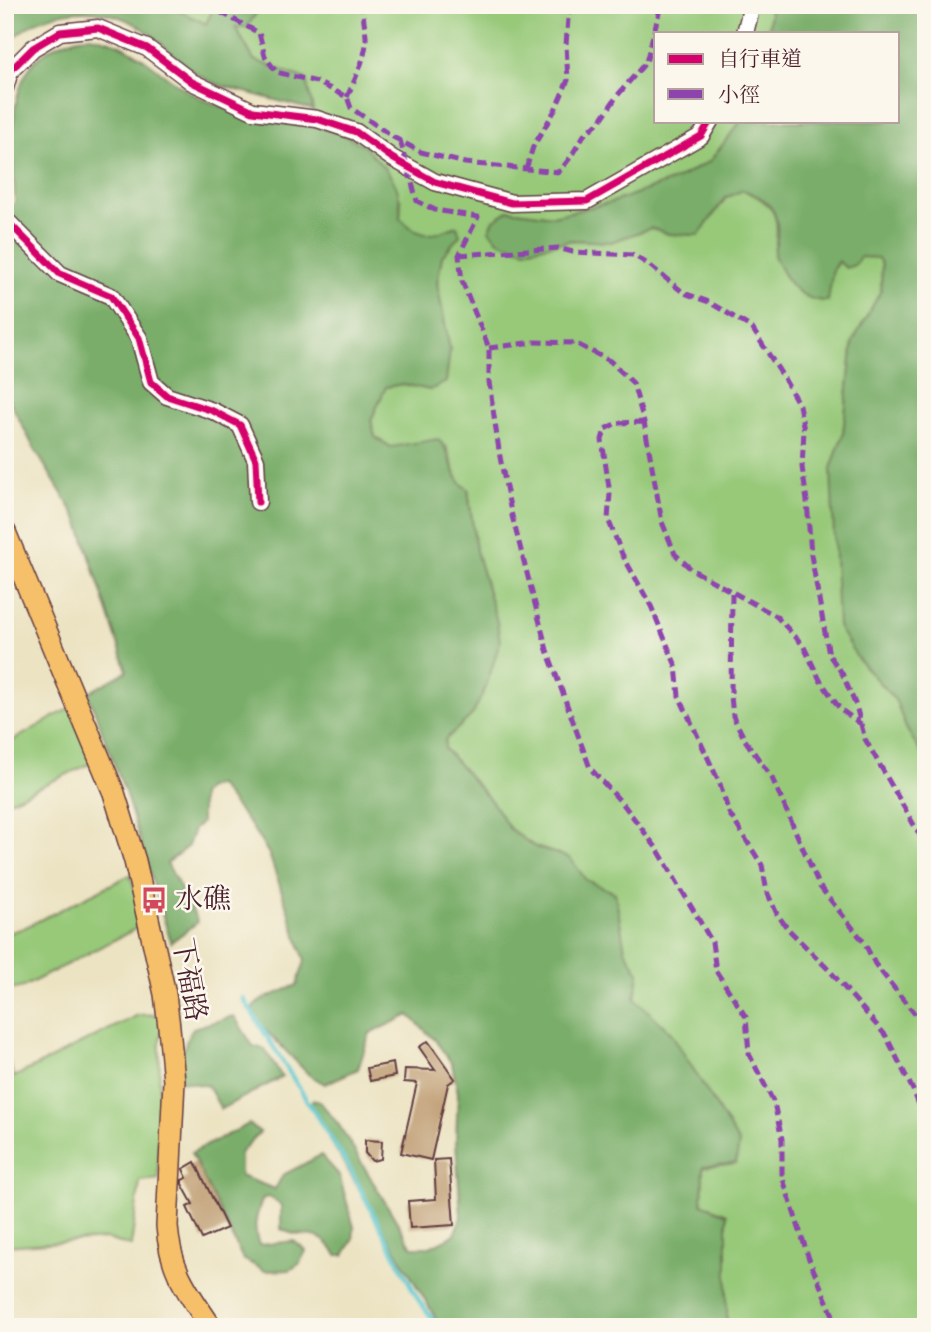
<svg xmlns="http://www.w3.org/2000/svg" width="931" height="1332" viewBox="0 0 931 1332" font-family="'IM FELL English','Noto Serif TC',serif">
<rect width="100%" height="100%" fill="#fbf7ec"/>
<filter id="ink" filterUnits="userSpaceOnUse"><feTurbulence type="fractalNoise" baseFrequency=".0143" numOctaves="2"/><feDisplacementMap in="SourceGraphic" scale="14" xChannelSelector="R" yChannelSelector="G"/><feConvolveMatrix kernelMatrix="1 2 1 2 8 2 1 2 1" color-interpolation-filters="sRGB"/></filter>
<filter id="wash" filterUnits="userSpaceOnUse"><feTurbulence type="fractalNoise" baseFrequency=".00686" numOctaves="4" result="noise"/><feDisplacementMap in="SourceGraphic" scale="28" xChannelSelector="R" yChannelSelector="G"/><feGaussianBlur stdDeviation="1.57" result="paint"/><feColorMatrix in="noise" values="0 0 0 0 0 0 0 0 0 0 0 0 0 0 0 0 0 1.4 0 .05"/><feComposite in="paint" operator="in"/></filter>
<g filter="url(#wash)">
<rect width="100%" height="100%" fill="#ece3c2"/>
<path fill="#97c979" stroke="#707452" stroke-width="2" d="M175 5H215L206 24 174 9Z
M260 5H766L770 12 769 33H656V121H741L710 161 677 179 613 202 553 216 509 210 525 250 572 240 611 242 651 228 669 234 699 235 726 198 742 190C777 202 781 220 774 254L833 269 839 261 860 257H878L882 265 881 291 853 341 843 434 831 469 858 659 896 701 906 728 926 761V1327H727V1214L702 1204 703 1167 736 1163 671 1033 635 999 639 973 625 950 615 893 586 880 570 858 535 847 510 829 492 802 445 749V740L473 714 500 642 497 622 476 551 468 489 459 484 446 446 391 447 375 437 371 420 385 387 403 384 430 390 450 350 437 283 442 256 460 235 457 226C430 237 422 240 400 218L401 200 312 124 313 110 306 80 254 60 235 26Z
M75 705 96 761 5 803V745Z
M130 875 145 924 23 987 5 991V934L24 928Z
M164 1014 160 1040 158 1179 140 1181 131 1246 106 1239 5 1246V1050L14 1077 138 1015Z"/>
<path fill="#79ad69" stroke="#62664a" stroke-width="2" d="M5 5H175V9L206 24 215 5 261 6 247 27H235L254 60 306 79 313 110C291 104 268 98 245 92 235 89 224 87 214 83 185 71 167 44 142 28 98 0 37 7 5 48Z
M766 5H926V761L906 728 896 701 858 659 838 627 831 469 843 434 853 341 881 291 882 265 878 258 860 257 855 265 846 268 838 261 833 269 828 301C805 302 791 288 781 270 779 265 775 259 774 255 773 250 777 243 777 238 780 210 767 198 743 190L725 198 699 235 669 234 651 228 611 242 572 240 525 250 500 242 489 230 494 220 509 210 553 216 613 202 677 179 710 161 741 121H898V33H769L770 12Z
M90 36C137 43 154 72 191 93 242 123 308 112 359 143 366 147 372 155 378 161 396 179 402 194 400 218 422 240 430 236 457 226L460 235 442 256 437 283 450 350 446 382 430 390 403 384 386 387 371 420 375 437 391 447 438 439C453 453 450 479 468 489L476 551 497 622 500 642 486 687 473 714 445 740V749L492 802 510 829 535 847 570 858 586 880 615 893 625 950 639 973 635 999 671 1033 739 1143 736 1163 703 1167 702 1204 727 1214V1327H439L434 1315 310 1106 313 1099 321 1103 339 1125 412 1247H430L454 1235 461 1217 456 1141 458 1093 452 1064 435 1040 409 1015 370 1033 358 1069 325 1084 309 1075 258 1022 253 1015V1007L261 1000 297 985 305 961 269 854 249 823 218 785 207 788 201 795V823L194 829 188 846 167 863 198 922 171 942 126 795 88 693 127 671 78 520 34 448 5 392V216L15 202C12 127 0 47 90 36Z
M234 1016 253 1046 265 1049 282 1077 221 1109 208 1086 180 1081C180 1060 183 1045 193 1028Z
M249 1124 260 1132 240 1153V1176L275 1189 283 1175 321 1155 339 1175 354 1227 353 1240 344 1255H337C316 1224 307 1243 281 1229V1205L270 1197 263 1198C256 1215 252 1228 259 1245L294 1241 306 1251 299 1264 290 1270 265 1271 243 1259 191 1153Z"/>
<g fill="none" stroke-linecap="round" stroke-linejoin="round">
<path stroke="#5bc8d0" stroke-width="4.5" d="M243 998 351 1171 419 1301 439 1327"/>
</g>
<g id="blocks">
<path fill="#c2a279" d="M428 1041 455 1079 448 1084 431 1160 401 1153 417 1083 404 1082 405 1069 435 1070 419 1047Z
M393 1063 395 1076 370 1081 367 1068Z
M365 1140 382 1141 381 1159 372 1161 365 1153Z
M449 1159 454 1225 410 1228 408 1201 436 1199 434 1160Z
M195 1162 227 1228 202 1239 187 1207 193 1204 182 1184V1180L187 1178 183 1169Z"/>
</g>
</g>
<g filter="url(#ink)">
<use href="#blocks" fill-opacity="0" stroke="#623c42" stroke-width="2"/>
<g fill="none" stroke-linecap="round" stroke-linejoin="round">
<g stroke="#623c42" stroke-width="19">
<path id="minor" d="M745 33 752 5
M5 88 10 71 33 48 60 32 98 28 147 48 192 82 253 111 317 119 356 132 392 158 435 182 512 203 587 201 701 136 710 121
M5 219 60 274 111 296 139 338 151 382 167 396 213 411 240 425 256 460 258 502"/>
</g>
<g stroke="#623c42" stroke-width="24">
<path id="major" d="M5 532 114 793 135 861 165 994 169 1027 174 1081 167 1226C170 1270 187 1291 211 1327"/>
</g>
<use href="#minor" stroke="#fff" stroke-width="16"/>
<use href="#major" stroke="#f6c06b" stroke-width="21"/>
<path stroke="#8e44ad" stroke-width="5" stroke-dasharray="10 5" stroke-linecap="butt" d="M207 5 259 33 265 56 276 72 317 82 347 97 351 108 393 137 421 152 465 163 559 172 570 158 584 135 601 120 617 96 646 62 661 5
M347 97C354 81 364 62 366 44 367 31 362 18 363 5
M400 140 417 201 435 210 478 217 459 255 462 281 489 348V382L500 457 511 512 547 650 590 768 623 804 658 850 712 942 716 971 746 1017 749 1054 774 1103 782 1139V1176L809 1259 835 1320 841 1327
M526 169 533 147 555 110 568 80 566 45 569 5
M459 255 558 248 573 252 633 255 648 264 684 293 709 302 752 328 782 375 799 405 804 430 802 467 807 501 811 555 829 655 842 673 856 706 865 739 926 846
M489 348 534 342 575 343 610 361 633 383 644 422 662 522 675 554 691 569 776 616 803 645 820 680 840 709 861 724
M644 422 617 423 605 429 602 440 610 494 608 519 622 554 651 606 676 666 679 696 720 784 729 813 762 865 767 892 777 914 788 929 831 972 886 1036 913 1090 926 1122
M732 593 731 696 733 716 745 740 772 778 820 887 864 942 875 964 926 1028"/>
<g stroke="#fbf7ec" stroke-width="11">
<path id="cycleway" d="M5 88 10 71 33 48 60 32 98 28 147 48 192 82 253 111 317 119 356 132 392 158 435 182 512 203 587 201 701 136 710 121
M5 219 60 274 111 296 139 338 151 382 167 396 213 411 240 425 256 460 258 502"/>
</g>
<use href="#cycleway" stroke="#d6006c" stroke-width="7"/>
</g>
</g>
<defs>
<g id="bus-bare" transform="scale(2.1)"><path d="M-5-6H5V4H4V6H2V4H-2V6H-4V4H-5ZM-3.5-4V0h7V-4ZM-3.5 1.2v1.5H-2V1.2ZM2 1.2v1.5H3.5V1.2Z" fill="#d1495b" stroke="#fbf7ec" stroke-width="2.5" paint-order="stroke"/></g>
</defs>
<g fill-rule="evenodd">
<use href="#bus-bare" x="154" y="900"/>
</g>
<g text-anchor="middle" dominant-baseline="central" stroke-width="5" stroke-linejoin="round" paint-order="stroke">
<g font-size="28" fill="#4a1f2b" stroke="#fbf7ec" text-anchor="start">
<text x="175" y="900">水礁</text>
</g>
<g font-size="28" fill="#4a1f2b" stroke="#fbf7ec">
<text transform="translate(188 980) rotate(80)">下福路</text>
</g>
</g>
<rect width="931" height="1332" fill="none" stroke="#fbf7ec" stroke-width="28"/>
<rect x="654" y="32" width="245" height="91" fill="#fbf7ec" stroke="#b4a19f" stroke-width="2"/>
<rect x="668" y="54" width="35" height="10" fill="#d6006c" stroke="#b4a19f" stroke-width="2"/>
<text x="718" y="66" font-size="21" fill="#4a1f2b">自行車道</text>
<rect x="668" y="89" width="35" height="10" fill="#8e44ad" stroke="#b4a19f" stroke-width="2"/>
<text x="718" y="102" font-size="21" fill="#4a1f2b">小徑</text>
</svg>
